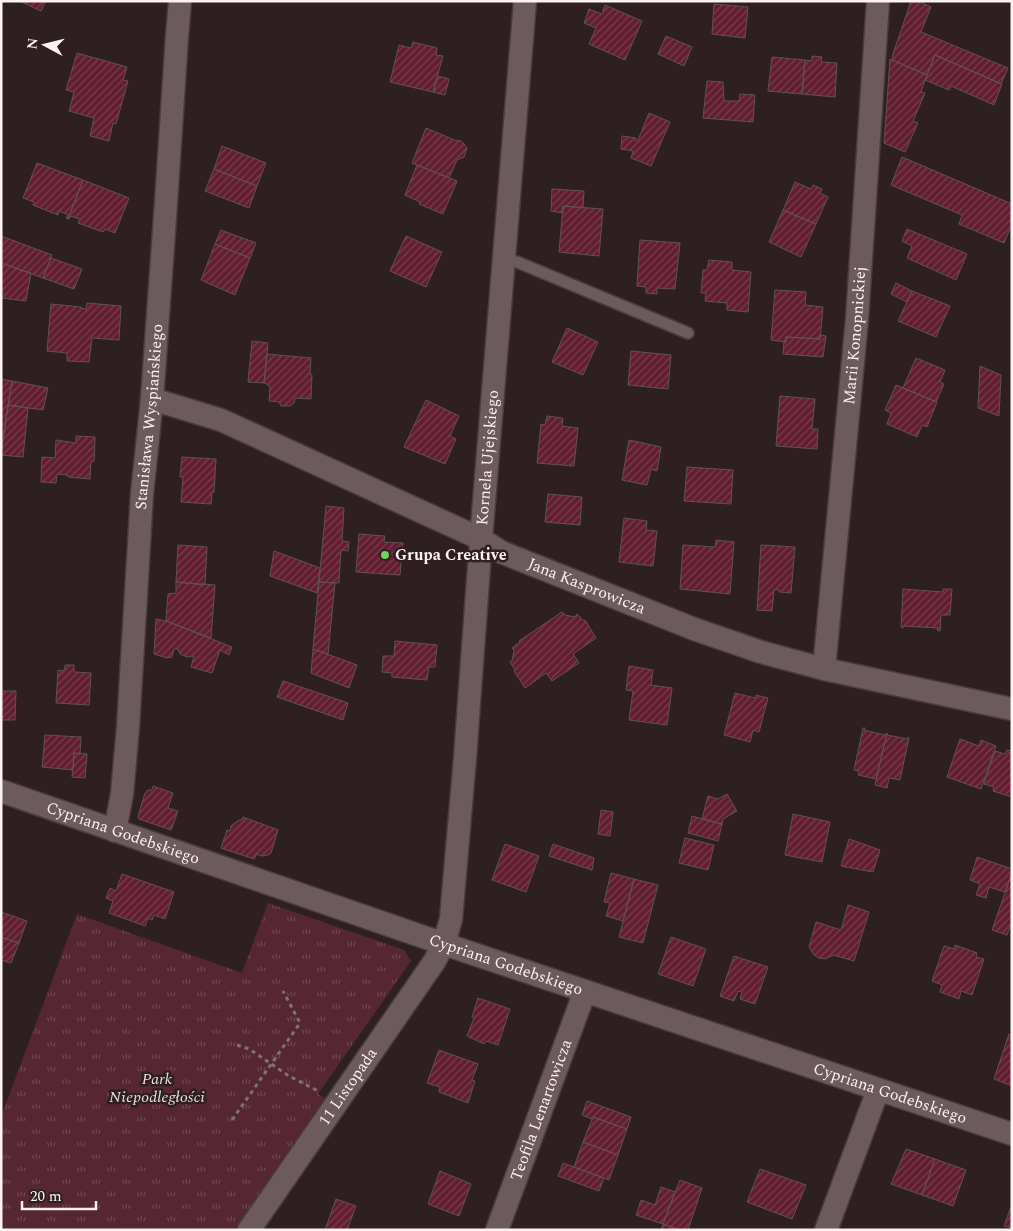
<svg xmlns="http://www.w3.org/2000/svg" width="1013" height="1231" viewBox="0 0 1013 1231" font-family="Spectral,serif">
<defs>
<pattern id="grass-tufts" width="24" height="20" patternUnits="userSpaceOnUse" patternTransform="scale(1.25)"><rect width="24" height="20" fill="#562732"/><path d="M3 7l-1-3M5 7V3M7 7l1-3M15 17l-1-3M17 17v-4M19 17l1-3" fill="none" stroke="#6f4750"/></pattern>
<pattern id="building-hatch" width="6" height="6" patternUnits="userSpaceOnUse" patternTransform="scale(1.25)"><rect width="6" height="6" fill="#611d31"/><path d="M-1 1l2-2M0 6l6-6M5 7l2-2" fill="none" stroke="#793e4f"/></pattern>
</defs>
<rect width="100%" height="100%" fill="#2e2022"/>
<path fill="url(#grass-tufts)" d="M268 903 404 950 411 961 318 1094 325 1098 235 1230H1V1117L77 914 242 973Z"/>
<path fill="#562732" d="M124 1220 148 1230H120Z"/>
<path fill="url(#building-hatch)" stroke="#625154" d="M23 1H46L41 11 22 2Z
M911 1H918L931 7 921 32 1008 68 1001 84 935 55 927 75 892 60 893 54Z
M714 4 748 7 745 38 712 34Z
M605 5 642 21 625 60 589 44 596 28 584 23 589 9 602 14Z
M666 36 692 47 684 66 658 54Z
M413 42 437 48 436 55 443 56 433 92 390 82 399 45 411 48Z
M77 53 127 67 123 80 128 81 116 124 113 123 109 141 90 136 94 118 69 111 74 92 66 90Z
M935 55 1002 84 994 105 951 86 949 90 925 80Z
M812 56 822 57 821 62 837 63 835 97 802 94 805 60 812 61Z
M772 57 805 60 802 94 768 91Z
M890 59 927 75 921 92 925 93 913 121 918 123 905 152 884 143Z
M438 76 449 79 445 95 433 92Z
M707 81 723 82 724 101H739L740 94 755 95 753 122 703 118Z
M649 113 670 122 651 166 631 158 633 151 621 149 622 136 636 138 635 140H638Z
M426 128 457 141V140L461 141 464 144 467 148 464 157 457 160 449 178 412 163Z
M222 146 266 163 257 186 214 169Z
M902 157 1012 204V224L1004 243 959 224 962 215 891 185Z
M37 163 83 180 68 219 66 218 68 215 59 211 58 215 33 205 34 202 23 198Z
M417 165 457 181 443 214 419 204 420 202 405 195Z
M214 169 257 186 249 208 205 191Z
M83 180 129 198 115 233 105 229 103 232 78 223 80 219 70 216 69 219H68Z
M795 182 811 189 813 185 822 189 820 193 828 197 816 224 783 210Z
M552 189 584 191 583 208 563 206V213L551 211Z
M563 206 603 209 599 256 559 252Z
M783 210 816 224 801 257 769 242Z
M907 229 967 254 956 280 907 258 912 246 902 241Z
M221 230 256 243 250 258 215 244Z
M1 236 52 255 43 278 1 263Z
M406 236 442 252 426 287 390 271Z
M640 240 680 243 675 289 657 288V294L646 293V287L637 286Z
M215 244 250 258 235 295 201 280Z
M51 258 82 269 74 289 43 278Z
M709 260 732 262V270L751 272 748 312 727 310V303L705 301 706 293H701L703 270H707Z
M1 263 31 273 26 301 1 298Z
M896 283 912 291 907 302 891 294Z
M775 290 806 292 805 305 823 307 820 339 786 337V342L771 340Z
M912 291 950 306 936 337 898 321Z
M87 303 121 306 119 340 92 338 89 362 67 361V353L47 351 51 304 81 307V308L86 309Z
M567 328 598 342 583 375 552 362Z
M821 335 826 336 823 357 783 354 784 342H786V337L820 339Z
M252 341 268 343 264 383 248 382Z
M631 351 671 355 668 389 628 385Z
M267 354 311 358 310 374 312 375 311 399 295 398 294 403 290 406H281L279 402 269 401 270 387 267 384 264 383Z
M916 358 945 370 940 382 944 384 936 402 903 388Z
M980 366 1001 375 999 416 978 408Z
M1 379 12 381 1 452Z
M12 381 48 388 43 410 8 405Z
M896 385 937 402 927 427 922 425 917 437 887 424 891 413 885 410Z
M780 396 815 399 812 429H818L817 449 776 446Z
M426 400 459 416 450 436 456 439 445 464 404 447Z
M8 405 28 408 23 457 1 455Z
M547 416 563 418 562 426 578 428 574 466 537 463 541 424 545 425Z
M76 436 95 437 94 461 91 462 90 479 68 477V475L57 474 56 483 41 482 42 457 55 458 56 440 76 443Z
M629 440 661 447 657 471 651 469 647 485 622 480Z
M182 457 216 459 214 492H212L211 504 181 502 183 477H180Z
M687 467 733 470 731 504 684 501Z
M548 494 582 497 580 525 545 522Z
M326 506 344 508 342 541 349 542 348 551 341 550 339 583 319 582Z
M624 518 647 521 646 530 657 531 653 566 619 562Z
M359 534 385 536 384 542 403 543 400 575 356 572Z
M716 540 734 542 730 594 680 589 683 545 715 547Z
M178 545 207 547 205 585 176 582Z
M761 545 795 547 791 593 779 592V590H774L772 611 757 610Z
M274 551 320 568 317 593 270 576Z
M176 582 215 585 211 638 166 621 168 594 176 593Z
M319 582 335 583 328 654 313 649Z
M903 589 943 592V589H952L950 615H941L940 631 937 630 938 628 903 626V628L901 627Z
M562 612 565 615 575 617 577 614 584 621 585 620 596 638 573 654 579 663 552 681 546 673 525 688 514 671 515 670 510 662 512 661 514 650 512 648 520 642 519 641Z
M156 619 166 621 232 647 229 655 220 650 212 673 191 667 194 656 187 657 180 654 178 649H174L172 657 167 658 154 654Z
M395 641 437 645 435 667H429L427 680 392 677V673L382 672 383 656H394Z
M313 649 357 665 349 688 311 673Z
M65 665H74V672L91 673 89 705 56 703 58 670 64 671Z
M629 666 653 670 651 685 672 688 667 725 629 720 633 691 626 690Z
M283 681 348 703 343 720 277 697Z
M1 691H16L15 720H1Z
M735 693 755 698 756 695 768 698 759 732 753 730 750 742 724 735Z
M863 728H865L864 730 885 735 887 733 876 779 858 775 859 771 854 770Z
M887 733V735L908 739V737L909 738 900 780 889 778 887 788 875 785Z
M45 735 81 737 80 754 74 753 73 770 42 767Z
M960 739 979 746 981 740 996 746 981 789 947 777Z
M1007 750 1012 751V797L993 791 994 787 984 784 995 751 1005 754Z
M74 753 87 754 85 778 72 777Z
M153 786 173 793 168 808 178 811 171 830 139 819 138 816 145 793 148 790H152Z
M727 794 737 811 723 819 722 824 702 819 708 796 718 799Z
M601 810 613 812 610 836 598 834Z
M793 814 830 822 822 862 785 855Z
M692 816 722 824 718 841 688 833Z
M243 817 278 830 271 853 268 855 262 856 257 854 254 859 221 848 227 830 230 831 231 826 239 820H242Z
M685 838 714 845 708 870 679 863Z
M849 839 880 850 873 872 841 866Z
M505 844 539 856 526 892 492 880Z
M553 844 594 858 592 870 549 856Z
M977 857 1012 869V873L1005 892 989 887 986 898 976 895 980 884 970 880Z
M611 873 634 879 623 921 606 916 610 903 604 902Z
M1012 873V922L1007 935 992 930Z
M122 874 174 892 165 919 154 915 152 920 148 918 145 926 109 913 113 901 106 898 110 888 116 891Z
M634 879 658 885 643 943 619 937Z
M848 905 869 912 854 961 833 955 825 959 819 958 814 955 809 947 816 922 841 930Z
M1 912 27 921 19 943 1 937Z
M1 937 19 943 11 963 1 960Z
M671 937 706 949 693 986 658 974Z
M955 945 977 953 976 957 984 959 972 995 961 991 959 999 940 992 942 985 932 981 944 946 954 949Z
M734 956 768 967 755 1004 740 999 742 992 738 991 734 1001 720 996Z
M478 998 510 1009 498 1045 486 1041 484 1044 467 1036 474 1018 472 1017Z
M1009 1034 1012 1035V1086L994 1079Z
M439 1050 478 1064 472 1080 475 1081 468 1103 439 1092 440 1087 427 1083Z
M587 1101 631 1117 627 1129 593 1117 592 1119 582 1115Z
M593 1117 627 1129 618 1155 583 1142Z
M583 1142 618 1155 609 1180 574 1167Z
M906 1149 935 1159 922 1195 891 1184Z
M935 1159 966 1170 953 1206 922 1195Z
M563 1163 604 1178 599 1191 558 1176Z
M760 1169 806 1185 792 1219 747 1202Z
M440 1171 471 1184 459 1216 428 1204Z
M680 1180 702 1188 688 1230H680L663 1224Z
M661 1187 675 1192 663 1224 636 1215 641 1200 655 1205Z
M336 1199 356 1206 347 1230H325Z
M1012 1204V1228L1004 1226Z
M663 1224 680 1230H661Z"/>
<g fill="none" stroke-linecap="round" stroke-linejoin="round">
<g stroke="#493c3f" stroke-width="14">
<path id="service" d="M504 259 517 262 688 333"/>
</g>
<g stroke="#493c3f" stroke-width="25">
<g id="minor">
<path id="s1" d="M152 399 221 420 481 539 501 552 694 629 761 652 824 669 1012 709"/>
<path id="s2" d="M824 669 857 319 878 1"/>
<path id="s3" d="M1 791 444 944 1012 1134"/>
<path id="s4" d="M115 831 122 794 128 727 142 494 152 399 166 203 177 36 180 1"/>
<path id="s5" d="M249 1230 434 962 444 944 451 919 465 758 481 539 525 1"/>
<path id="s6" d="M497 1230 585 991"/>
<path d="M826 1230 878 1090"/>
</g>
</g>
<path stroke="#7e7274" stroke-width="3" stroke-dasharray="4 4" stroke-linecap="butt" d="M237 1045 249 1049 289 1076 318 1091
M232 1120 300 1023 283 991"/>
<use href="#service" stroke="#6c5a5d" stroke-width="11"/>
<use href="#minor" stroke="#6c5a5d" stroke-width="22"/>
</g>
<circle fill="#74d25c" stroke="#2e2022" stroke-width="2" cx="385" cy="555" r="5"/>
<g text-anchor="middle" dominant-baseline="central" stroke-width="5" stroke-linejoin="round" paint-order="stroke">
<g font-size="16" fill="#fcf1f3" stroke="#2e2022">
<text stroke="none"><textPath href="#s2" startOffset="335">Marii Konopnickiej</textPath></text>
<text stroke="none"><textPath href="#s4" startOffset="416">Stanisława Wyspiańskiego</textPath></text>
<text stroke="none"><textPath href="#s5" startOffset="835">Kornela Ujejskiego</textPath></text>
<text stroke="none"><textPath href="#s1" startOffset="474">Jana Kasprowicza</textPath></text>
<text stroke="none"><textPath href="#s3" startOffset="129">Cypriana Godebskiego</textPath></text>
<text stroke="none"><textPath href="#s3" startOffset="534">Cypriana Godebskiego</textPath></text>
<text stroke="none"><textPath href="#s5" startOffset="174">11 Listopada</textPath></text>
<text stroke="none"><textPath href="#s3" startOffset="939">Cypriana Godebskiego</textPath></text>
<text stroke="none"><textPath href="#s6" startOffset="128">Teofila Lenartowicza</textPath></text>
</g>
<g font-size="16" font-weight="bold" fill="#fcf1f3" stroke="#2e2022" text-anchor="start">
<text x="395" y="555">Grupa Creative</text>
</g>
<g font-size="16" font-style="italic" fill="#f0d9dd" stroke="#2e2022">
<text x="157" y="1079">Park<tspan x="157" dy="18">Niepodległości</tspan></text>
</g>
</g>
<rect width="1013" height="1231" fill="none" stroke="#fcf1f3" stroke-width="5"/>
<g transform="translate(45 45) rotate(277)" stroke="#2e2022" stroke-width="4" paint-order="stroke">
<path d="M0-4L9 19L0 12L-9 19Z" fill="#fcf1f3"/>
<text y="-8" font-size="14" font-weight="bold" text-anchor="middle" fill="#fcf1f3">N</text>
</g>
<path d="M22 1201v8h74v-8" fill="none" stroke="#fcf1f3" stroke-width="2.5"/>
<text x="30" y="1201" font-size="15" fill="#fcf1f3" stroke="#2e2022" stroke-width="4" paint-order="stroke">20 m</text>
</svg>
